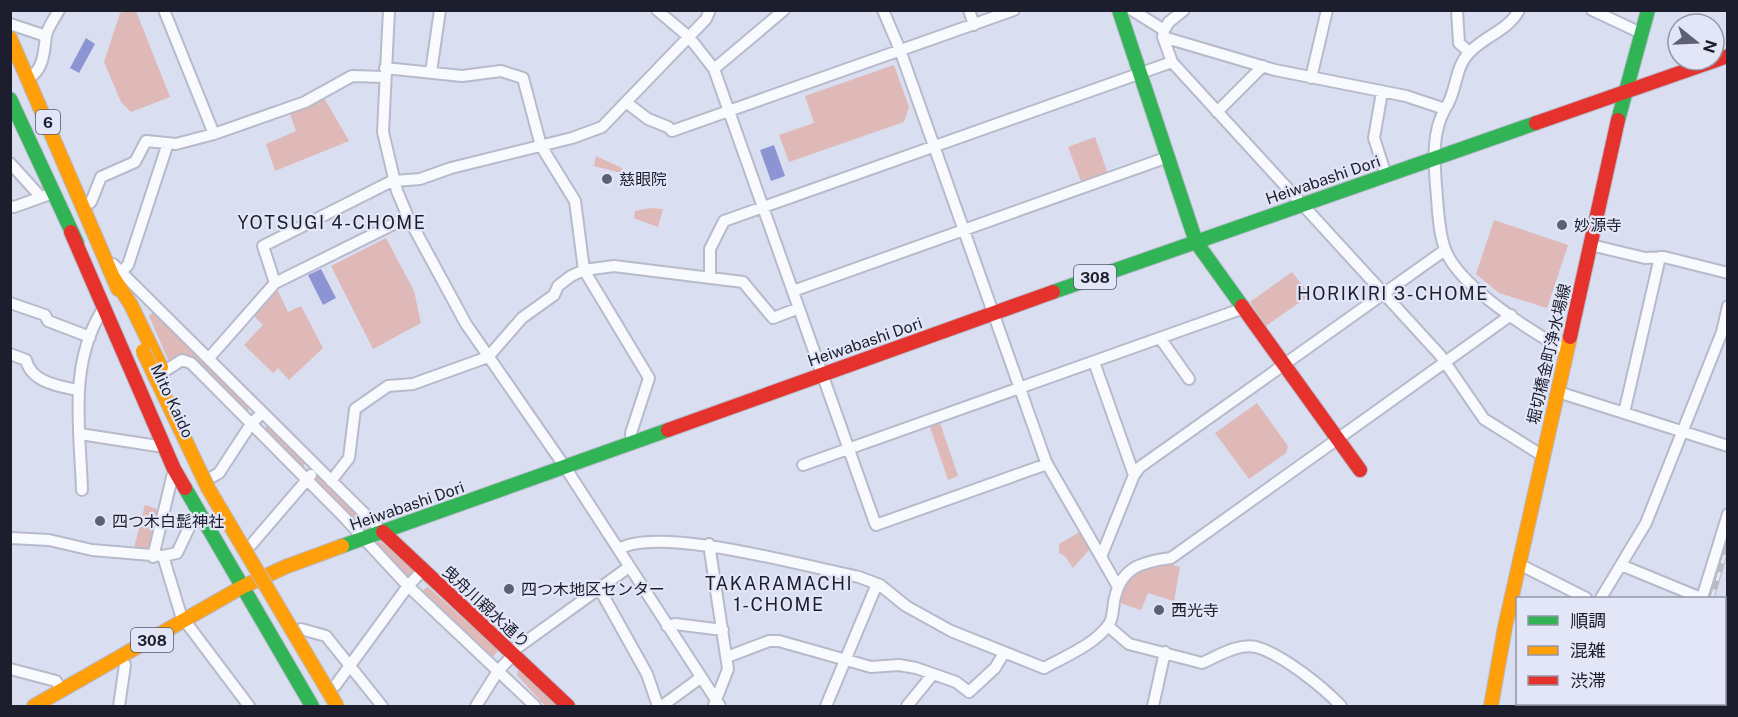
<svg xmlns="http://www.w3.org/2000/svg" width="1738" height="717" viewBox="0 0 1738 717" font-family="'Public Sans','Noto Sans JP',sans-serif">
<rect width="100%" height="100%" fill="#dadef1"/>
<path fill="#deb9b7" d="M127 10 136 11 170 97 131 112 121 102 104 62 120 13Z
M894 65 909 107 904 122 789 162 779 135 814 123 805 96Z
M323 96 349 141 275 171 266 144 296 131 289 111Z
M1095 137 1108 174 1082 184 1068 147Z
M596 156 622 168 621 173 594 166Z
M650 208 663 209 658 227 634 218 635 211Z
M1494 220 1568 245 1547 308 1499 293 1476 274Z
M386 238 414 291 421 323 373 349 331 266Z
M1292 272 1310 295 1266 326 1250 302Z
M276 287 288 312 301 306 323 348 289 380 278 368 273 373 244 345 263 325 254 316Z
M155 310 251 405 246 412 192 359 181 353 169 362 149 316Z
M1257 403 1288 446 1286 453 1249 479 1215 433Z
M940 423 958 476 948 480 930 427Z
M268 425 304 462V466L300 467 265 431 264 428Z
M316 477H320L369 522 360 526 316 483Z
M145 505 160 510 149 554 133 552Z
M1080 532 1090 549 1073 568 1065 556 1059 553V544Z
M380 541 412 569 414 574 408 578 375 543Z
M1169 564 1180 567 1174 601 1148 593 1141 610 1120 603C1125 574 1140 567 1169 564Z
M428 587 498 650 494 656H488L425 594 423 590Z
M518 670 524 674 558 706H545L517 675Z"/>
<path fill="#8c94d4" d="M86 38 95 44 79 73 70 68Z
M774 145 785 176 771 181 760 150Z
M321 269 336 298 323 305 308 275Z"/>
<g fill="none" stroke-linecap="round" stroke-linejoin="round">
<g stroke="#b7bacb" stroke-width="14">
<path id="street" d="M164 10 214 134
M389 10 383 132 397 191 408 217 466 324 565 467 720 706
M657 10 689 37 714 69 875 523 876 525 1047 464
M883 10 900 50 1046 462 1101 557
M969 10 974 25
M1132 10 1164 30 1163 37 1172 62 1440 355 1484 419 1543 456
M1457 10 1459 43 1469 52
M1592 10 1641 33
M10 24 46 36
M1164 30 1169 22 1184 10
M1163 37 1275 70 1406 96 1445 109C1432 132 1434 160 1436 186 1438 206 1438 230 1445 249 1458 286 1533 333 1567 351
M385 68 462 76 501 71 523 78 541 146 575 201 584 270 649 378 631 433 632 443
M714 69 784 10
M431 72 440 10
M29 78C44 69 44 51 46 36 47 28 55 18 59 10
M1311 78 1327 10
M1382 92 1374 138 1386 175
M627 103 648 119 668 127 672 131 1014 10
M1445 109C1457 93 1454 68 1469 53 1484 36 1508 31 1519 10
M1217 112 1263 66
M10 163 40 196
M395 181 420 179 451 168 572 138 602 127 706 19 710 10
M10 206 14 207 53 193
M83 207 91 202 101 177 135 162 146 141 176 144 214 134 305 102 352 76 384 77
M1591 245 1645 258 1664 257 1728 273
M113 264 383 532
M121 272 128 265 168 143
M710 277V249L724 221 1172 62
M275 283 408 217
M793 291 1168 157
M10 303 45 315 48 321 90 337
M1160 338 1189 379
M10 354 26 360C31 382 58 386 77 390
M209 358 275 283 263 246 394 180
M1094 362 1134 475
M163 372 182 360 191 363 343 516 408 586 535 706
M1558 392 1728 446
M1624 413 1660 257
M80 434 164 447
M803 465 1244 308
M212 477 219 473 251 424 262 413
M331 481 349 458 355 409 388 386 413 384 488 357 522 318 554 295 558 286 571 276 584 270 614 266 743 282 773 318 799 308
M82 490C80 429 68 364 103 309
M10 538 49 540 92 550 163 556
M709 544 728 669 714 705
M251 545 311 475
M619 549C660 525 807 567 859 577L880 585 906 606 951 631 1044 668C1064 657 1096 644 1109 624 1113 619 1113 608 1114 602 1120 568 1140 562 1171 558L1511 315
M153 557 174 469
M1519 564 1586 598
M1621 565 1701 598
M1117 585 1101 557 1134 475 1140 467 1445 250
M599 588 647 674 658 706
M1601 598 1646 523 1722 332 1728 306
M1702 598 1728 514
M1725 609 1728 610
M185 621 249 706
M183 622 163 556 177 553 197 511
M667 626 675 624 723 630
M1108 626 1129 644 1202 663C1218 656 1238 643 1256 647 1282 654 1323 687 1341 706
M301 629 326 636 382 706
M510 653 629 567
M727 657 769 641H779L871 667 899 665 916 668 956 682 969 692 995 668 1004 653
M10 669 56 681 62 691
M335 686 408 586 423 570
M1724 691 1728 684
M119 706 125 665 121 657
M476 706 498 671 513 655
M662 706 700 678
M826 706 877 584
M907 706 933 674
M1153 706 1165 652
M1536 706 1537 704
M1672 706 1673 704
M1718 706 1719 704"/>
</g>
<g stroke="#b7bacb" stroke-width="16">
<path id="fast" d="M1119 10 1196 242 1242 306
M10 99 77 243
M1618 120 1648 10
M1053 292 1536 123
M185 488 312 706
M342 546 668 430"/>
</g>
<g stroke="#b7bacb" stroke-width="16">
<path id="slow" d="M10 38 118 289
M113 277 131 305 161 367
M34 706 242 587 285 567 342 546
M1491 706 1505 627 1570 337"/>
</g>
<g stroke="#b7bacb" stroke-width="16">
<path id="jam" d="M1536 123 1728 56
M71 232 174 469 185 488
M1242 306 1360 470
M1570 337 1618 120
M668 430 1053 292
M383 532 568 706"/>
</g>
<use href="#street" stroke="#f9fafd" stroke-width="10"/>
<use href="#fast" stroke="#30b455" stroke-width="14"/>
<use href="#slow" stroke="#ff9f0a" stroke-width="14"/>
<use href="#jam" stroke="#e5322d" stroke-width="14"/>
<g stroke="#babac0" stroke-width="5">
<path id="rail" d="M1712 598 1728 544
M1680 706V704"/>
</g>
<use href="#rail" stroke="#e2e6f7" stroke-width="3" stroke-dasharray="9" stroke-linecap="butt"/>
<g stroke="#bcbec8" stroke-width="16" stroke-linecap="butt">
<path id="slow-bridge" d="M143 351 208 488 337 706"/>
</g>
<use href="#slow-bridge" stroke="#ff9f0a" stroke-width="14"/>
</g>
<g fill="#5e6172" stroke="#e2e6f7" stroke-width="2">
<circle cx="607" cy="179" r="6"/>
<circle cx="1562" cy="225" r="6"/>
<circle cx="100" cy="521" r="6"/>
<circle cx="509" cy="589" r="6"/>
<circle cx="1159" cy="610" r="6"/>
</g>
<g text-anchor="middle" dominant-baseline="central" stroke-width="4.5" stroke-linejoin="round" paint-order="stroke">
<g fill="#e2e6f7" stroke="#575a6a" stroke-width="1.5">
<rect x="36" y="110" width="24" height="24" rx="4.5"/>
<rect x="1074" y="265" width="42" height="24" rx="4.5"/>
<rect x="131" y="628" width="42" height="24" rx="4.5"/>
</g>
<g font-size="15" font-weight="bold" fill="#1c1e2e">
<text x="48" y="122">6</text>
<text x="1095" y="277">308</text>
<text x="152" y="640">308</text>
</g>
<g font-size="16" fill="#1c1e2e" stroke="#e2e6f7" text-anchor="start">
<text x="619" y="179">慈眼院</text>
<text x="1574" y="225">妙源寺</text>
<text x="112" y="521">四つ木白髭神社</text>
<text x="521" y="589">四つ木地区センター</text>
<text x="1171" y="610">西光寺</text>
</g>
<g font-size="16" fill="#1c1e2e" stroke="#e2e6f7">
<text transform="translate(1323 180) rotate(-19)">Heiwabashi Dori</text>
<text transform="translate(865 342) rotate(-19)">Heiwabashi Dori</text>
<text transform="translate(1549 354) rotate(-77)">堀切橋金町浄水場線</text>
<text transform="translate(172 401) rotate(65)">Mito Kaido</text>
<text transform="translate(407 506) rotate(-19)">Heiwabashi Dori</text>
<text transform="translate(486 607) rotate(43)">曳舟川親水通り</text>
</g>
<g font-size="18" letter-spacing="1.5" fill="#1c1e2e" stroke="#e2e6f7">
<text x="332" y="222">YOTSUGI 4-CHOME</text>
<text x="1393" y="293">HORIKIRI 3-CHOME</text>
<text x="779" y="583">TAKARAMACHI<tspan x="779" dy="21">1-CHOME</tspan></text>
</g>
</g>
<rect width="1738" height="717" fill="none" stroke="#1c1e2e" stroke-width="24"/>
<rect x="1516" y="597" width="210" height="108" fill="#e2e6f7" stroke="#9396a7" stroke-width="1.5"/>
<rect x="1528" y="616" width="30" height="9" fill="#30b455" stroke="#9396a7" stroke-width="1.5"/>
<text x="1570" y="627" font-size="18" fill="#1c1e2e">順調</text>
<rect x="1528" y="646" width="30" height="9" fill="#ff9f0a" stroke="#9396a7" stroke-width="1.5"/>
<text x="1570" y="657" font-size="18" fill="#1c1e2e">混雑</text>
<rect x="1528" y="676" width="30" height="9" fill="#e5322d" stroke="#9396a7" stroke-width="1.5"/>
<text x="1570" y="687" font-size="18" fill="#1c1e2e">渋滞</text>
<g transform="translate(1696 42) rotate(108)"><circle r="28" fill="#e2e6f7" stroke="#9396a7" stroke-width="1.5"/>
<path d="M0-4.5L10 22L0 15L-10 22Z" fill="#5e6172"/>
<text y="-9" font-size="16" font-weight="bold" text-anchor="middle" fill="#1c1e2e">N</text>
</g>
</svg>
